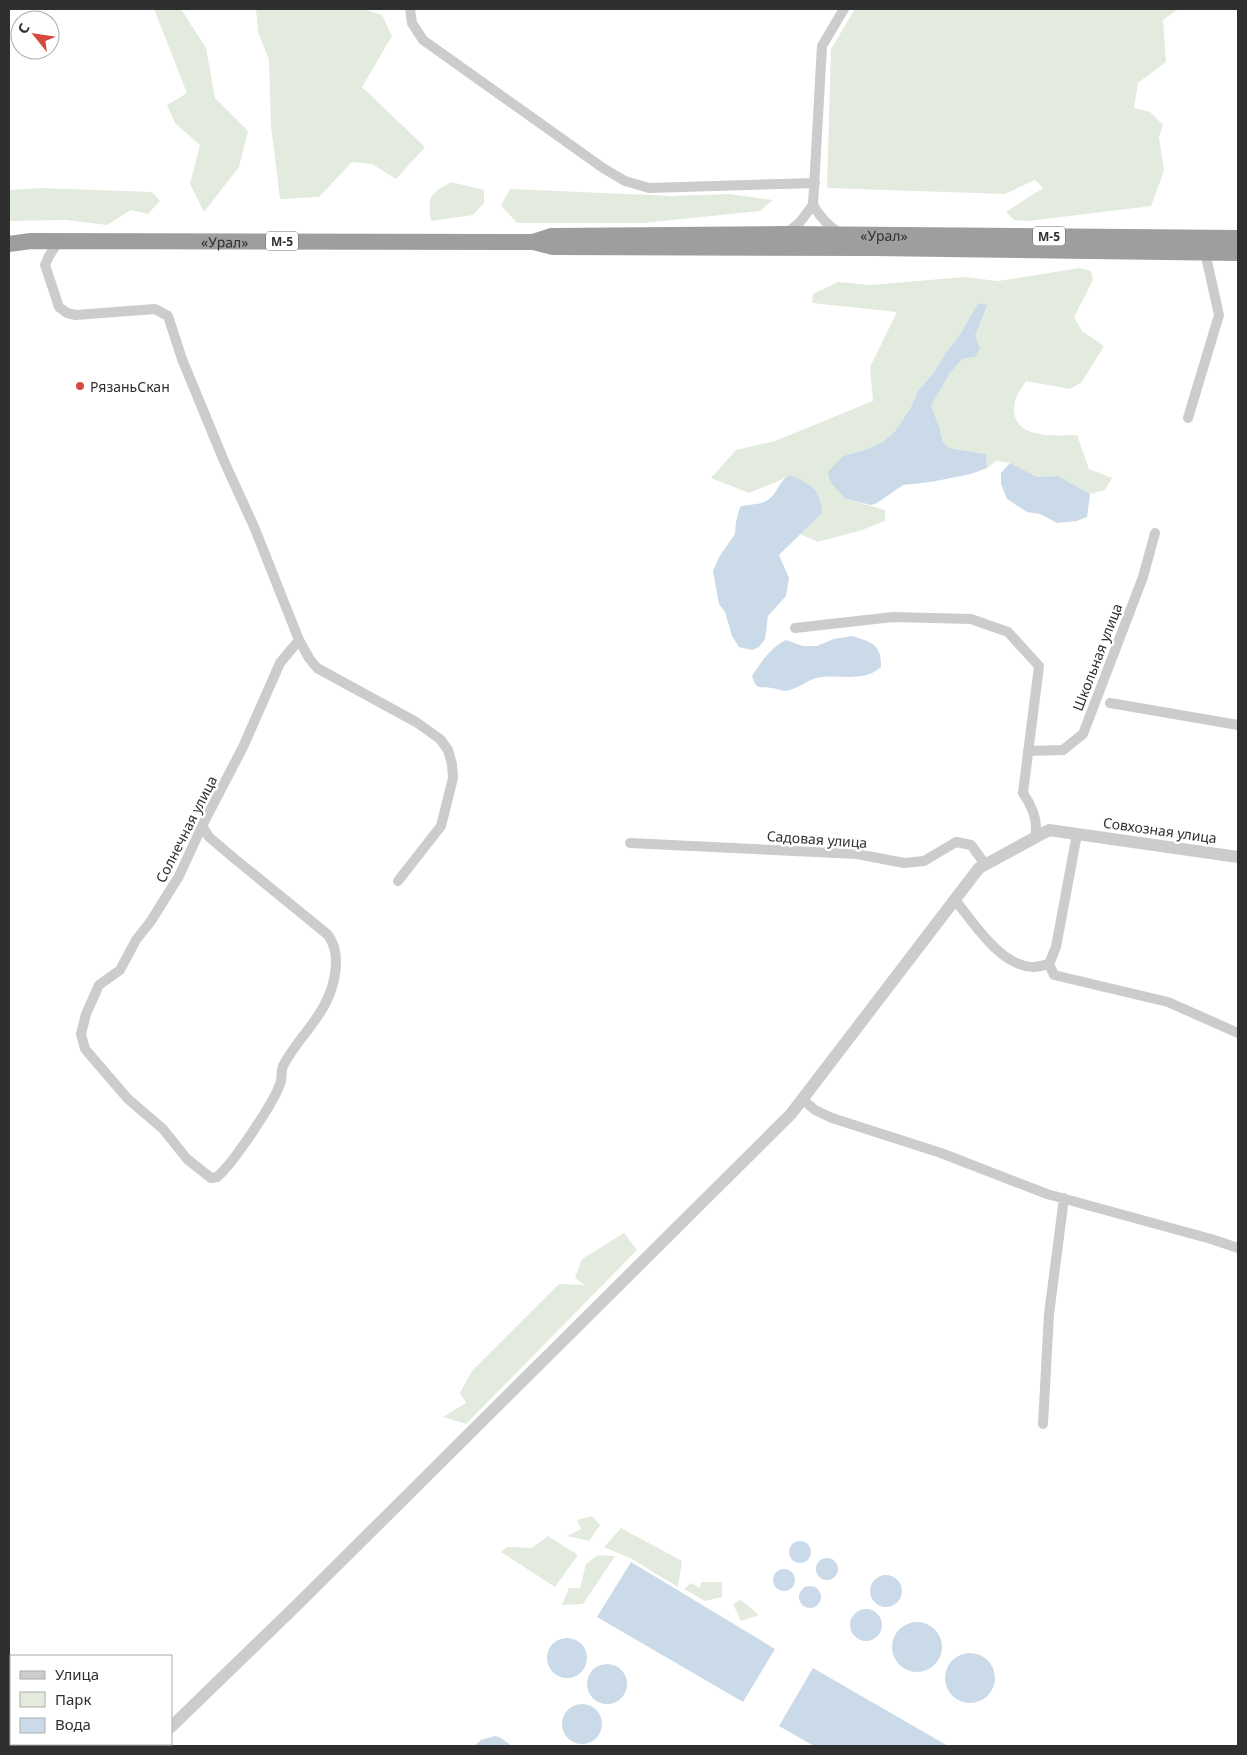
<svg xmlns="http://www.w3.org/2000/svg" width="1247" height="1755" viewBox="0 0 1247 1755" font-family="'Noto Sans',sans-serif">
<rect width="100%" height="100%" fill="#fff"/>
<path fill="#e3ebde" d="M154 9H181L206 48 215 98 248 131 239 167 204 212 190 184 200 145 175 123 167 105 187 93Z
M256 9H364L382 15 392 36 362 87 425 147 396 179 372 164 352 162 319 197 280 199 271 126 269 60 258 32Z
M855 9H1178L1163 20 1166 62 1138 83 1134 108 1150 112 1163 125 1159 137 1164 171 1151 206 1029 221 1014 220 1006 212 1043 188 1035 180 1005 194 827 188 831 49Z
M451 182 484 190V203L473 215 431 221C427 196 430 194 451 182Z
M41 188 152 192 160 201 148 214 131 210 107 225 66 220 9 221V190Z
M510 189 673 196 729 194 773 200 760 211 643 223H517L501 205Z
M1080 268 1091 271 1093 280 1074 317 1082 331 1104 346 1082 382 1070 389 1026 381C1023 387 1016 394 1015 401 1007 439 1051 436 1077 435L1089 469 1112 478 1105 490 1090 494 1058 476 1037 477 1010 463 996 461 987 468 986 454 949 448 943 442 939 426 931 406 950 373 962 359 975 357V336L988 306 978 303 958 338 947 351 935 371 918 391 910 409 895 431 884 441 865 450 843 456 846 499 885 510V521L862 530 818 542 800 534 809 525 821 500 814 488 789 475 781 480 749 493 711 478 736 450 775 441 873 401 870 367 897 312 812 303 813 294 838 282 871 285 964 277 998 281Z
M624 1233 637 1250 466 1424 443 1417 466 1403 460 1393 472 1371 559 1284 585 1285 575 1278 582 1259Z
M592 1516 600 1525 589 1541 567 1536 581 1529 577 1520Z
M621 1528 682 1561 678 1587 630 1558 604 1547Z
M548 1536 578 1555 555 1587 501 1552 507 1547 532 1548Z
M598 1555 615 1556 583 1604 562 1605 569 1588H580L586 1564Z
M701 1582H722V1597L705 1601 684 1589 691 1583 700 1588Z
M741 1600 759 1615 741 1621 733 1604Z"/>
<path fill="#cbdae9" d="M978 303 988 305 975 336 980 348 975 357 962 359 950 373 931 406 939 426 943 442 949 448 986 454 987 468 971 474 931 482 903 485 877 503 871 505 846 499 830 482 828 472 843 456 865 450 884 441 895 431 910 409 918 391 935 371 947 351 958 338Z
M1010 463 1037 477 1058 476 1090 494 1087 517 1077 521 1057 523 1040 514 1027 512 1007 499 1001 484V473Z
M789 475C811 484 821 488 822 513L779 555 789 578 786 596 768 616 765 639 759 647 752 650 739 647 732 636 725 612 719 604 713 571 719 557 735 534 736 522 740 507C748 504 757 505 764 502 777 497 777 483 789 475Z
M852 636C871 642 882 644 881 667 864 682 843 675 822 677 809 678 799 689 786 691 781 691 777 688 771 688 758 686 757 691 752 676 761 662 771 647 786 640L803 646H817L834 639Z
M789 1552a11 11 0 1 1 22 0a11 11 0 1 1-22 0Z
M816 1569a11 11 0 1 1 22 0a11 11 0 1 1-22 0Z
M631 1562 775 1649 743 1702 597 1617Z
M773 1580a11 11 0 1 1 22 0a11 11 0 1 1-22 0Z
M870 1591a16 16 0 1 1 32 0a16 16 0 1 1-32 0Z
M799 1597a11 11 0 1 1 22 0a11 11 0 1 1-22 0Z
M850 1625a16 16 0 1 1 32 0a16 16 0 1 1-32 0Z
M892 1647a25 25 0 1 1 50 0a25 25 0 1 1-50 0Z
M547 1658a20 20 0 1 1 40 0a20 20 0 1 1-40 0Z
M945 1678a25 25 0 1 1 50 0a25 25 0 1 1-50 0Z
M587 1684a20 20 0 1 1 40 0a20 20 0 1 1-40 0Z
M813 1668 948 1746H814L779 1726Z
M562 1724a20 20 0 1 1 40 0a20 20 0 1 1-40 0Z
M495 1736 501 1738 512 1746H474L481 1740Z"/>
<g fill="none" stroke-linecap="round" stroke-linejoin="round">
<path stroke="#ccc" stroke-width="10" d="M410 9 412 23 423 40 603 168 625 181 649 188 815 183
M813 205C820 217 827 225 839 233
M787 233 800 222 813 205 822 46 844 9
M59 241 49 256 45 265 59 307 67 313 76 315 155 309 168 316 182 359 224 461 255 529 299 640 309 658 317 668 416 722 440 739 448 750 452 764 453 778 441 826 398 881
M1188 418 1219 315 1205 252
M795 628 893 617 971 619 1008 632 1039 666 1023 793C1032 806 1039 821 1035 837
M1110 703 1238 725
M1028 751 1063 750 1083 734 1143 577 1155 533
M202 826 209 837 235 859 327 934C343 953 335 986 324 1006 312 1028 294 1044 283 1066 281 1071 282 1076 281 1081 276 1100 232 1165 217 1177L211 1178 187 1159 163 1129 128 1099 85 1049 81 1034 86 1014 99 985 120 970 136 940 151 921 179 876 202 826 243 747 280 663 299 640
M630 843 857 854 904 863 924 861 956 842 971 845 985 864
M955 900C974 923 1000 966 1033 967 1038 967 1044 965 1049 964
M1049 964 1054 975 1168 1002 1238 1033
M1049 964 1056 947 1077 834
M802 1099 815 1110 832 1118 941 1153 1047 1194 1211 1239 1238 1248
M1043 1424 1049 1314 1064 1198"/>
<path stroke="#ccc" stroke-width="12" d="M171 1727 299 1603 791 1114 979 868 1049 830 1238 857
M151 1746 154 1744"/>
<g stroke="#9e9e9e" stroke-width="16">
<path id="s1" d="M533 242 552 236 786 234 1238 238"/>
<path id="s2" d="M9 244 31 241 533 242 553 247 873 248 1238 253"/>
</g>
</g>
<circle fill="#d7483f" stroke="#fff" stroke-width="2" cx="80" cy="386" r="5"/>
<g text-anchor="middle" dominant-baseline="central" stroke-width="5" stroke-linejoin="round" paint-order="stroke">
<g fill="#fff" stroke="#6d6d6d" stroke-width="1">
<rect x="1033" y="226.5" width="32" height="19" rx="4"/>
<rect x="266" y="231.5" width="32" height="19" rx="4"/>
</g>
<g font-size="12" font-weight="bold" fill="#2f2f2f">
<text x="1049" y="236">М-5</text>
<text x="282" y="241">М-5</text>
</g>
<g font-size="14" fill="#2f2f2f" stroke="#fff">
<text stroke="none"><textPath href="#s1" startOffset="352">«Урал»</textPath></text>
<text stroke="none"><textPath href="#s2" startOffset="216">«Урал»</textPath></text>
<text transform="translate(1097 657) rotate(-69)">Школьная улица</text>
<text transform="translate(186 829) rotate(-63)">Солнечная улица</text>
<text transform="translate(1160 830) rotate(8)">Совхозная улица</text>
<text transform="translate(817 839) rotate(4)">Садовая улица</text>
</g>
<g font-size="14" fill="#2f2f2f" stroke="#fff" text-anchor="start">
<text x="90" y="386">РязаньСкан</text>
</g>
</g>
<rect width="1247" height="1755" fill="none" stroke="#2f2f2f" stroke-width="20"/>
<rect x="10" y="1655" width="162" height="90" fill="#ffffff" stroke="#acacac"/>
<rect x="20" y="1671" width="25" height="8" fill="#cccccc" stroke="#acacac"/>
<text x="55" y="1680" font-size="15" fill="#2f2f2f">Улица</text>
<rect x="20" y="1692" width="25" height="15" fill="#e3ebde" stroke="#acacac"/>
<text x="55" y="1705" font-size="15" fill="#2f2f2f">Парк</text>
<rect x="20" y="1718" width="25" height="15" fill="#cbdae9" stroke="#acacac"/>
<text x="55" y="1730" font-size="15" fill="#2f2f2f">Вода</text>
<g transform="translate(35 35) rotate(300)"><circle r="24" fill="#ffffff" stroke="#acacac"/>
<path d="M0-4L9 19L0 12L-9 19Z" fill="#d7483f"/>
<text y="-8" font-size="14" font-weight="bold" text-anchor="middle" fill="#2f2f2f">С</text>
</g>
</svg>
